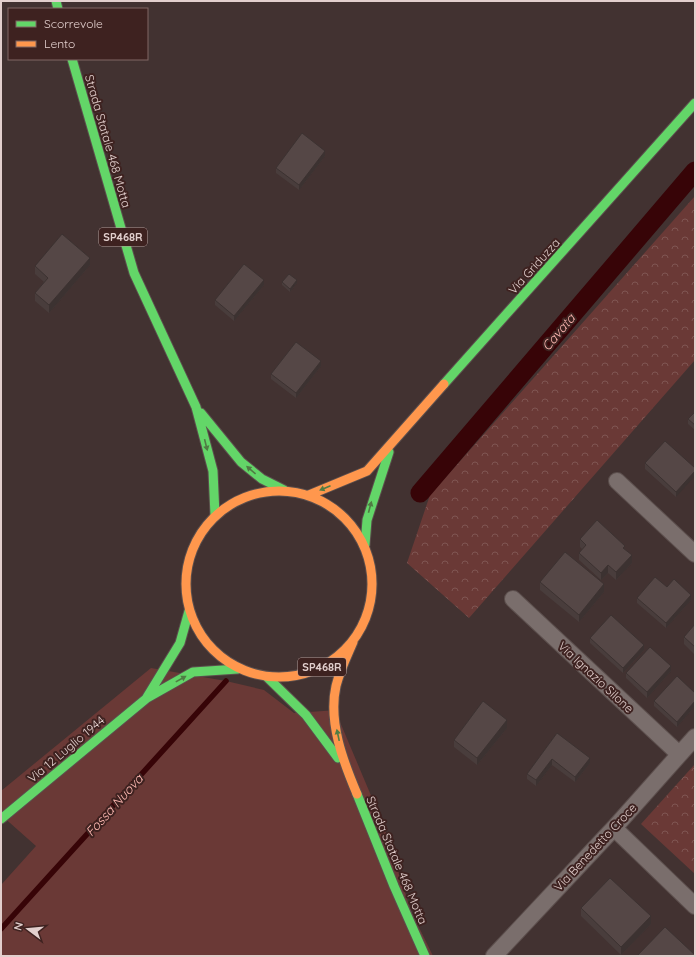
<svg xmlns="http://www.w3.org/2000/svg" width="696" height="957" viewBox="0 0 696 957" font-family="Quicksand,sans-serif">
<defs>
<pattern id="park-crowns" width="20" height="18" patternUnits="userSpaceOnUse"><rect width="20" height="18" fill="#6a3936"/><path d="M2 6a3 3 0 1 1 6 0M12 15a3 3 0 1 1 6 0" fill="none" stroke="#7f5552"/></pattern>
</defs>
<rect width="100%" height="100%" fill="#423231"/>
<path fill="#6a3936" d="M151 668 226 681 264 690 294 713 338 710 340 722 383 824 411 911 433 956H1V885L36 846 1 815V791Z"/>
<path fill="url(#park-crowns)" d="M695 196V360L469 618 407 563 430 495Z
M695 764V874L641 824Z"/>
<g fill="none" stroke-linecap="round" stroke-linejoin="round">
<path stroke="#370407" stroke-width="5.5" d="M1 929 226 681"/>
<path stroke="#370407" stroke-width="19" d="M420 493 695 171"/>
<g stroke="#5c4f4d" stroke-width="18">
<path id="street" d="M617 481 695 554
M513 599 679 754
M614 828 695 906
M494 956 614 828 695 737"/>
</g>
<g stroke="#5c4f4d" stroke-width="11">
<path id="fast" d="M56 1 58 9
M72 59 134 273 196 407 213 471 215 515
M444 384 695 103
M201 413 241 462 262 479 284 490
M365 545 367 520 389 452
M267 677 306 715 338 758
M147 697 180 643 189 611
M357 794 394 886 425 956
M1 819 147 698 193 672 238 669"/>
</g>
<g stroke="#5c4f4d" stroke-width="11">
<path id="slow" d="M186 584a93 93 0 1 1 186 0a93 93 0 1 1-186 0Z
M309 495 367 471 444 384
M353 642C347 656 340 670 336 686 328 722 343 761 357 794"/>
</g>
<use href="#street" stroke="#7a6e6c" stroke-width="16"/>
<use href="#fast" stroke="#63d668" stroke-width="9"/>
<use href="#slow" stroke="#ff974d" stroke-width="9"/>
</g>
<path fill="#493d3c" d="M325 156 299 190 276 173V168Z
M90 265 49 313 35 301V293L44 282 35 274V266Z
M282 282 297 283 290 292 282 285Z
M264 285 234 321 215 305V300Z
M321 366 296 398 271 379V374Z
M695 412V430L688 424V419Z
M645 463 695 468 676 497 645 469Z
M580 539 625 549 632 563 616 580 608 573 601 580 579 560V553L582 549 580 547Z
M540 582 604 592 579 622 540 590Z
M637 598 691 600 666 628 637 603Z
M695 624V655L684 644V637Z
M590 638 644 650 623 673 590 643Z
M671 671 647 698 626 678V673Z
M695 693V706L677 727 654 706V701Z
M507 728 477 765 454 747V740Z
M557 733 590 763 575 782 552 765 536 786 527 779V774Z
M581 908 651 924 621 955 581 916Z"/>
<path fill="#3c3231" d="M325 151V156L299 190V185Z
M90 258V265L49 313V305Z
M264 280V285L234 321V316Z
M297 280V283L290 292V289Z
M321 361V366L296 398V393Z
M695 471V476L676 497V492Z
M632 555V563L616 580V572Z
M608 565V573L601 580V573Z
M604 584V592L579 622V615Z
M691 595V600L666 628V623Z
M644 645V650L623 673V668Z
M671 666V671L647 698V692Z
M695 701V706L677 727V722Z
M507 720V728L477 765V758Z
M590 758V763L575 782V777Z
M552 759V765L536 786V780Z
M651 916V924L621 955V947Z"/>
<path fill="#554746" stroke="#3c3231" d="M302 133 325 151 299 185 276 168Z
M62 234 90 258 49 305 35 293 48 278 35 266Z
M244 264 264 280 234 316 215 300Z
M289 274 297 280 290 289 282 282Z
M296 342 321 361 296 393 271 374Z
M695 412V425L688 419Z
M665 441 695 468V471L676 492 645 463Z
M597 520 625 546 623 548 632 555 616 572 608 565 601 573 579 553 586 545 580 539Z
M565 552 604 584 579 615 540 582Z
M655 577 667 587 674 579 691 595 666 623 637 598Z
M611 615 644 645 623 668 590 638Z
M695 624V647L684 637Z
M650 647 671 666 647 692 626 673Z
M677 676 695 693V701L677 722 654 701Z
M483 701 507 720 477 758 454 740Z
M557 733 590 758 575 777 552 759 536 780 527 774Z
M610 878 651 916 621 947 581 908Z
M665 927 695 955V956H637Z"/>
<defs><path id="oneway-solid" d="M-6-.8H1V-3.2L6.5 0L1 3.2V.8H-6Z"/></defs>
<g fill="#507c44">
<use href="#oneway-solid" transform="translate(206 445) rotate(76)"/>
<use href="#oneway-solid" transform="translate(251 470) rotate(-140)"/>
<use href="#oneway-solid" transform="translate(325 488) rotate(157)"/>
<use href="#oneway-solid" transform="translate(370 507) rotate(-75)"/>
<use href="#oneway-solid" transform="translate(181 679) rotate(-29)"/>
<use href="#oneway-solid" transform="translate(338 735) rotate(-102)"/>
</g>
<g text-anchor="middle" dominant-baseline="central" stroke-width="4" stroke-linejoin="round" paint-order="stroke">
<g fill="#3e2220" stroke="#b19b99" stroke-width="1">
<rect x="99" y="228" width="48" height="18" rx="3"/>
<rect x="298" y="658" width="48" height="18" rx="3"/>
</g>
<g font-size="11" font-weight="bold" fill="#e2cfcd">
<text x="123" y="237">SP468R</text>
<text x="322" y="667">SP468R</text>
</g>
<g font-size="12" fill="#e2cfcd" stroke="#3e2220">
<text transform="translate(108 141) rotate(74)">Strada Statale 468 Motta</text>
<text transform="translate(534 266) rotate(-48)">Via Griduzza</text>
<text transform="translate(596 677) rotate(43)">Via Ignazio Silone</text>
<text transform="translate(66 749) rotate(-40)">Via 12 Luglio 1944</text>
<text transform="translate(595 847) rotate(-47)">Via Benedetto Croce</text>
<text transform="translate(397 860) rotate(67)">Strada Statale 468 Motta</text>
</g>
<g font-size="13" font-style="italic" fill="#ffb9b3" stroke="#3e2220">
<text transform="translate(558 332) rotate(-50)">Cavata</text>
<text transform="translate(114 805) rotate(-48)">Fossa Nuova</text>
</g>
</g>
<rect width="696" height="957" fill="none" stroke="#e2cfcd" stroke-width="4"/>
<rect x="8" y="8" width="140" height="52" fill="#3e2220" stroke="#806765"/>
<rect x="16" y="21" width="20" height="6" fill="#63d668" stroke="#806765"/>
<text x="44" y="28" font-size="12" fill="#e2cfcd">Scorrevole</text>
<rect x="16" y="41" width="20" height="6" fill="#ff974d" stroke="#806765"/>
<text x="44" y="48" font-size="12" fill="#e2cfcd">Lento</text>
<g transform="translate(28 929) rotate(286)" stroke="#3e2220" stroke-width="3" paint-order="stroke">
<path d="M0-3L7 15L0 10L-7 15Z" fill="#e2cfcd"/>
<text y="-6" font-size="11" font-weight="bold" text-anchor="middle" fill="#e2cfcd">N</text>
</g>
</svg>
